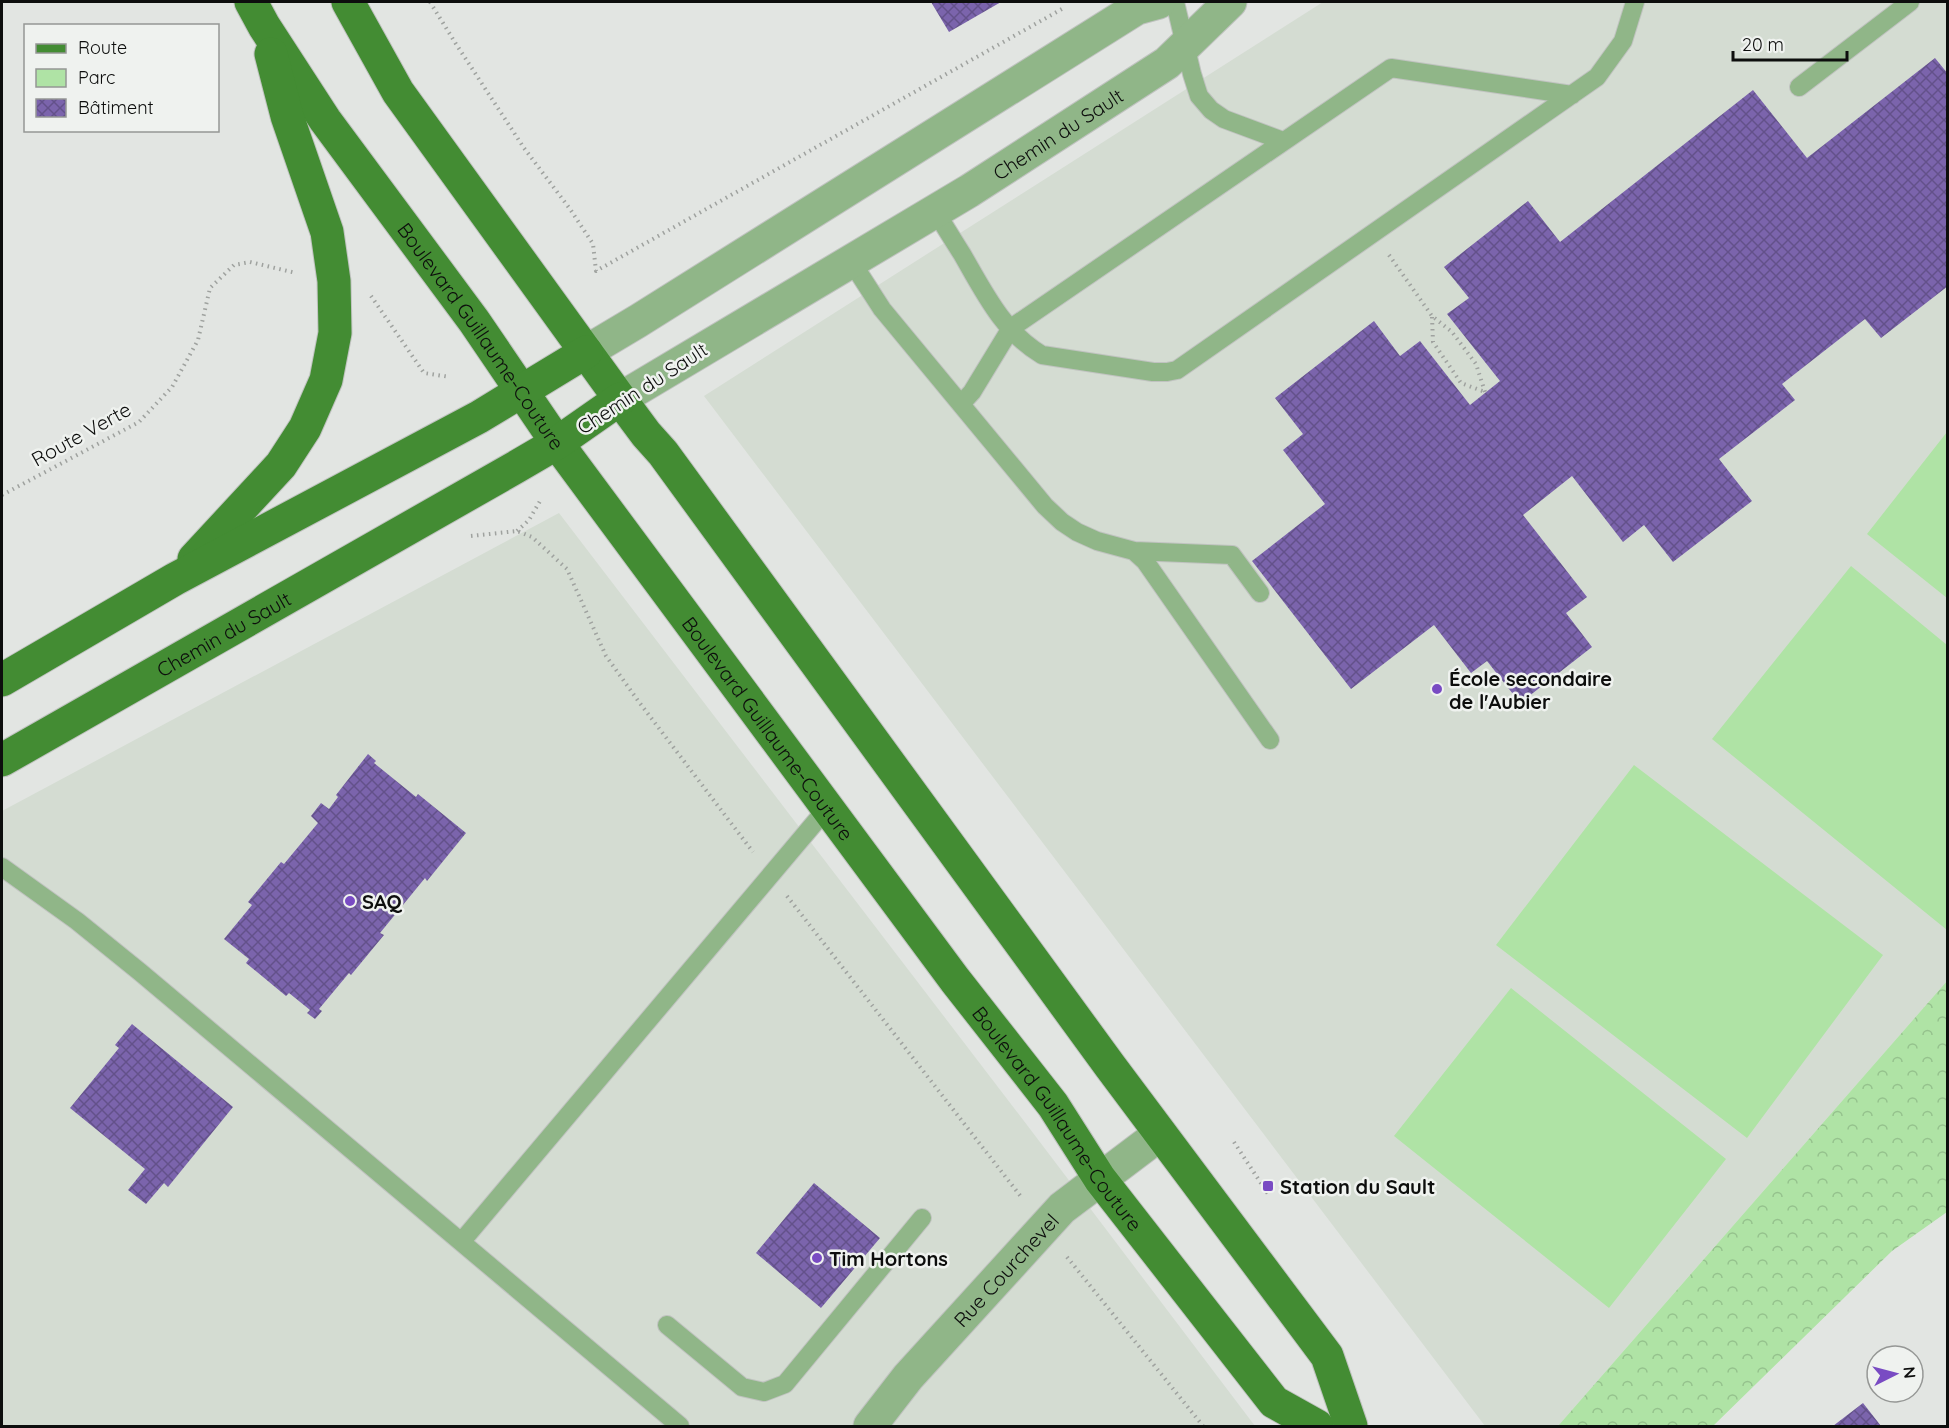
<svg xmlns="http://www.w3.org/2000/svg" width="1949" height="1428" viewBox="0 0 1949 1428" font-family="Quicksand,sans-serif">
<defs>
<pattern id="forest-crowns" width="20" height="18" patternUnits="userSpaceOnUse" patternTransform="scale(1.5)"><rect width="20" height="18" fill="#afe3a5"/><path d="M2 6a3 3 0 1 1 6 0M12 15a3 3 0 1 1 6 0" fill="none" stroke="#95c28d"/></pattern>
<pattern id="building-cross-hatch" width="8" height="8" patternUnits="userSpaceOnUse" patternTransform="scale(1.5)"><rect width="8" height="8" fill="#7b64ac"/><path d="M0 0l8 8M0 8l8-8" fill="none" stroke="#63518a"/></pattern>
</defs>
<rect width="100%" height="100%" fill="#e2e5e2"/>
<path fill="#d4dcd2" d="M1323 2H1947V981L1558 1426H1485L704 396Z
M559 513 1027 1125 1255 1426H2V811Z"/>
<path fill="#afe3a5" d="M1947 432V598L1867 534Z
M1851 566 1947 645V930L1712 739Z
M1634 765 1883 955 1747 1138 1496 945Z
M1511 988 1726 1159 1609 1308 1394 1136Z"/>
<path fill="url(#forest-crowns)" d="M1947 981V1212L1892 1251 1713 1426H1558Z"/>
<path fill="url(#building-cross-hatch)" d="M931 2H1001L949 32Z
M1935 58 1948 74V286L1881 338 1865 319 1782 384 1795 400 1719 459 1752 501 1673 562 1644 525 1623 542 1572 476 1523 515 1587 597 1566 613 1592 647 1520 703 1487 661 1471 673 1434 625 1351 689 1252 561 1325 504 1283 450 1303 434 1275 398 1374 321 1400 356 1420 341 1470 405 1500 381 1447 314 1469 298 1444 267 1528 201 1560 242 1753 90 1807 158Z
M368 754 376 761 374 763 416 797 418 794 466 833 427 881 425 878 380 933 384 935 351 975 349 973 319 1009 322 1011 315 1019 307 1013 310 1010 289 993 286 996 246 963 249 959 224 939 252 905 248 902 281 862 284 864 318 823 311 816 321 803 329 809 338 797 336 795Z
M132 1024 233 1107 168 1187 164 1183 146 1204 128 1190 145 1169 70 1108 119 1048 115 1045Z
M814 1183 880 1238 821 1308 756 1253Z
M1863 1403 1881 1426H1833Z"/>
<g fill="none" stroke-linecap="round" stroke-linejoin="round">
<g stroke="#c0c3c0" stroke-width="20">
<path id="service" d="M1175 2 1192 74 1199 96 1211 110 1224 119 1283 141
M1799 87 1910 2
M935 211C944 225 953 240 962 254 984 292 1003 332 1042 355L1153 372H1167L1177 370 1597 77 1623 41 1635 2
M851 261 882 309 1045 506 1062 522 1077 532 1097 541 1134 551 1145 561 1270 740
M961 404 972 392 1011 328 1391 68 1572 95
M1134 551 1232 555 1260 593
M2 867 77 921 140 972 680 1426
M462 1241 828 807
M667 1325 742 1387 764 1392 785 1384 922 1218"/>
</g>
<g stroke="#c0c3c0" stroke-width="35">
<g id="minor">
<path id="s1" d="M870 1426 908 1377 1062 1208 1160 1134"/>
</g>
</g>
<g stroke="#c0c3c0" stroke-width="35">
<g id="tertiary">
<path d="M586 352 638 321 1137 8 1159 2"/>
<path id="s2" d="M620 399 969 191 1167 63 1230 2"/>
</g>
</g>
<g stroke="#c0c3c0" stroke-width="35">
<g id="primary">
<path id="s3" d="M251 2 264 26 325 120 474 321 557 443 955 980 1053 1105 1100 1179 1274 1402 1317 1426"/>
<path d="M348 2 398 92 620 399 646 434 663 453 1110 1066 1327 1356 1351 1426"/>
<path d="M194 559 281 465 305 428 326 380 335 333 334 281 327 232 287 116 271 54"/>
<path d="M2 680 175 579 479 417 586 352"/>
<path id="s4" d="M2 760 516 467 557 443 620 399"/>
</g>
</g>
<path stroke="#9fa29f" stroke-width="4" stroke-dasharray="1.5 4.5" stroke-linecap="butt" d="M430 2 456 44 524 148 570 209 593 244 596 271 1062 9
M1389 255 1432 316 1452 332 1476 364 1485 392
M371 296 424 373 450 377
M1432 317 1433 342 1461 383 1485 392
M2 495 139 422 172 387 198 340 210 288 234 265 250 262 296 273
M517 531 529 520 540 501
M471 536 517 531 532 537 567 569 606 656 639 702 753 852
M787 896 1022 1198
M1234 1142 1270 1197
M1067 1257 1203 1426"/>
<use href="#service" stroke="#90b688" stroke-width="18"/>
<use href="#minor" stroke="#90b688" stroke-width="33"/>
<use href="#tertiary" stroke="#90b688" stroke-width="33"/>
<use href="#primary" stroke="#438c33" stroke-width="33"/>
</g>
<g fill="#794bc3" stroke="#eff2ef" stroke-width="2">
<circle cx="1437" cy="689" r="6"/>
<circle cx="350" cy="901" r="6"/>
<rect x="1262" y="1180" width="12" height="12" rx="3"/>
<circle cx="817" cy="1258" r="6"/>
</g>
<g text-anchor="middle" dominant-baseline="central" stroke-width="5" stroke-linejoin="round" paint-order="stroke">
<g font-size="20" fill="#0d0e0d" stroke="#eff2ef">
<text stroke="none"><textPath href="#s2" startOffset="512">Chemin du Sault</textPath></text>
<text stroke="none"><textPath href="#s3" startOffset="406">Boulevard Guillaume-Couture</textPath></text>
<text transform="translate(642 388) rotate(-33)">Chemin du Sault</text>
<text transform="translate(81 434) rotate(-29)">Route Verte</text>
<text stroke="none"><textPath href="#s4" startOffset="255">Chemin du Sault</textPath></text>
<text stroke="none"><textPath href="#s3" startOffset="892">Boulevard Guillaume-Couture</textPath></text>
<text stroke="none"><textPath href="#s3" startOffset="1378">Boulevard Guillaume-Couture</textPath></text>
<text stroke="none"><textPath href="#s1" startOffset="207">Rue Courchevel</textPath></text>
</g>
<g font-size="20" font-weight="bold" fill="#0d0e0d" stroke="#eff2ef" text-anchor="start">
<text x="1449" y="678">École secondaire<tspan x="1449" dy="23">de l'Aubier</tspan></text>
<text x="362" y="901">SAQ</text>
<text x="1280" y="1186">Station du Sault</text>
<text x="829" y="1258">Tim Hortons</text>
</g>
</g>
<rect width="1949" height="1428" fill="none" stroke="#0d0e0d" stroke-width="6"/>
<rect x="24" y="24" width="195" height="108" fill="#eff2ef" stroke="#959795" stroke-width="1.5"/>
<rect x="36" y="44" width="30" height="9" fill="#438c33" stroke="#959795" stroke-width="1.5"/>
<text x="78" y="54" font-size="18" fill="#0d0e0d">Route</text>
<rect x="36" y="69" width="30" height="18" fill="#afe3a5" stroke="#959795" stroke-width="1.5"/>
<text x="78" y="84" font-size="18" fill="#0d0e0d">Parc</text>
<rect x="36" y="99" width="30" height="18" fill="url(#building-cross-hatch)" stroke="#959795" stroke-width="1.5"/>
<text x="78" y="114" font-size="18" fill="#0d0e0d">Bâtiment</text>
<g transform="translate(1895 1374) rotate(84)"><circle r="28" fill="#eff2ef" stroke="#959795" stroke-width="1.5"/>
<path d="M0-4.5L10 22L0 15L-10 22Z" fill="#794bc3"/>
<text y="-9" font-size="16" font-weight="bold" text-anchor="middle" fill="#0d0e0d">N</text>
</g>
<path d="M1733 51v9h114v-9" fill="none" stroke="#0d0e0d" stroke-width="3"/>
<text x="1742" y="51" font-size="18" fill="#0d0e0d" stroke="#eff2ef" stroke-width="4.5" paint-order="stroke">20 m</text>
</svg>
